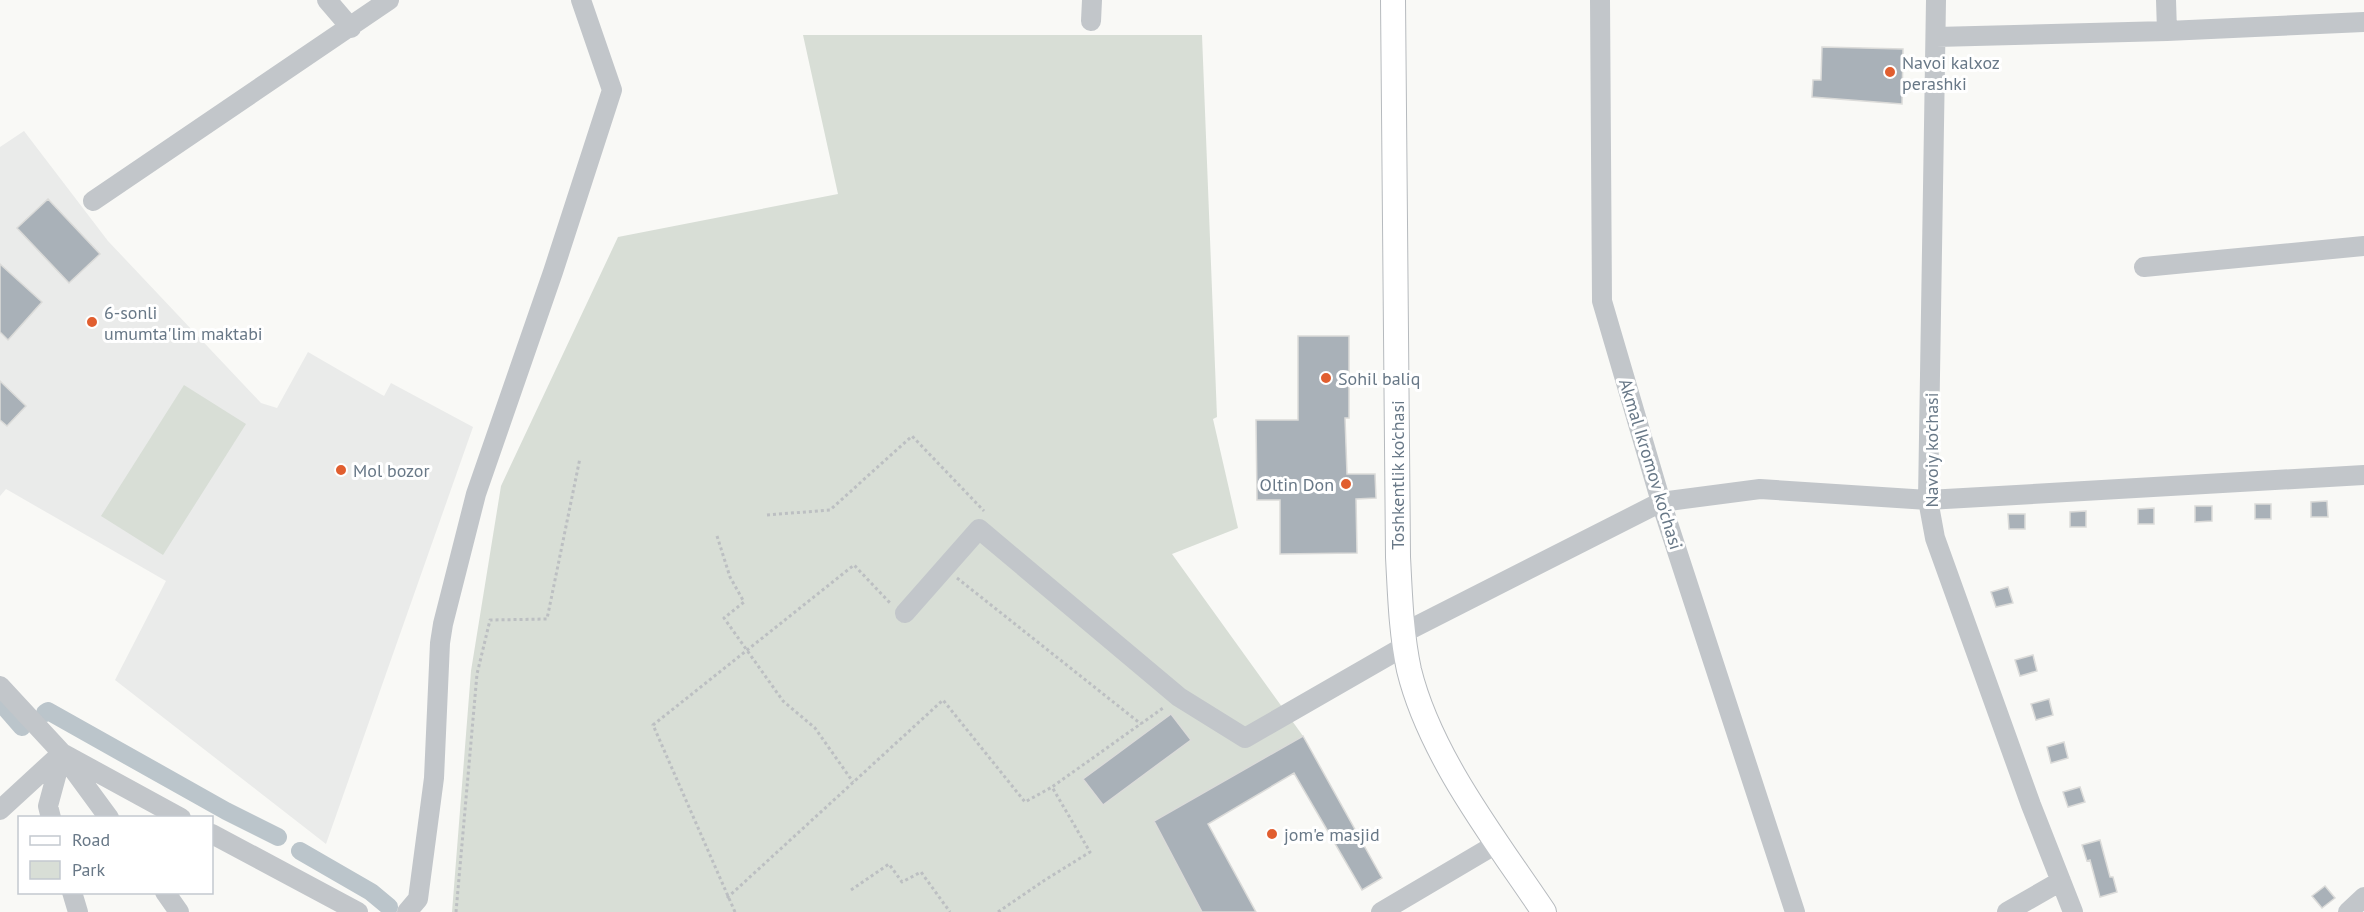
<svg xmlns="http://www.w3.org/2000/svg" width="2364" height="912" viewBox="0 0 2364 912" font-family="'PT Sans',sans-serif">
<rect width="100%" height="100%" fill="#f9f9f6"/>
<path fill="#eaebea" d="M24 131 108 241 261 403 277 408 308 352 384 396 391 383 473 427 326 844 115 680 166 581 6 489 0 496V147Z"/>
<path fill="#d8ded6" d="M803 35H1202L1217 417 1213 419 1238 528 1172 554 1303 736 1155 821 1202 912H452L471 671 501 486 618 237 838 194Z
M184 385 246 424 163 555 101 516Z"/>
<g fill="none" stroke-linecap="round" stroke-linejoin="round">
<path stroke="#bbc5cb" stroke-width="18" d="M0 702 22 727
M45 713 48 711 226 811 278 837
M300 851 371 892 389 907"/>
</g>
<path fill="#a9b1b8" stroke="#dbdbd9" stroke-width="1.5" d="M1822 47 1903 49 1902 104 1812 97 1813 80H1821Z
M48 199 100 254 69 283 17 228Z
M0 264 42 302 8 340 0 332Z
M1298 336H1349V418H1345L1347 474H1375L1376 498 1356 499 1357 553 1280 554V500H1257L1256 420H1298Z
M0 381 26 406 7 426 0 420Z
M2327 501 2328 517H2311V502Z
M2255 504H2271V519H2255Z
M2195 506H2212V521L2195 522Z
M2154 508V524H2138V509Z
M2086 511V527H2070V512Z
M2008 514H2025V529H2009Z
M2008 587 2013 603 1996 607 1991 592Z
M2033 655 2037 671 2020 676 2015 660Z
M2049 699 2053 715 2036 720 2031 704Z
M1171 714 1191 740 1103 805 1083 779Z
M1303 736 1382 878 1362 890 1294 773 1208 824 1256 912H1202L1154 821Z
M2064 742 2068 758 2051 763 2047 747Z
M2080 787 2085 802 2068 807 2063 792Z
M2100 840 2110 877H2113L2117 892 2100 897 2090 860 2087 861 2082 845Z
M2325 886 2335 898 2322 908 2312 896Z"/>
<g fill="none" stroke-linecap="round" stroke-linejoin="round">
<g stroke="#b6babe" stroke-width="26">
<path id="major" d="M1393 0 1398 557C1400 594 1401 633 1409 670 1430 756 1495 839 1544 912"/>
</g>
<path stroke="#bcbfc2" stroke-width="3" stroke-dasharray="3 3" stroke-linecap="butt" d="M767 515 830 510 912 436 984 511
M717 536 730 577 744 602 724 618 783 701 815 728 853 782
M957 578 1141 724
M851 890 889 864 902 882 921 872 950 912
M727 898 943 700 1025 802 1052 787
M456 912 477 674 490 620 547 619 580 458
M735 912 653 725 854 565 891 604
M998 912 1045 880 1090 852 1052 787 1163 708"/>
<path stroke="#c2c6ca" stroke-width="20" d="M327 0 351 28
M1600 0 1602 301 1661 502 1795 912
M1936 0 1928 500 1935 538 2031 805 2073 912
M2166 0 2167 31
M1091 21 1092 0
M1936 37 2167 31 2364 22
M93 201 389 0
M2144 267 2364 246
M905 613 979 529 1179 697 1245 738 1405 646
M1403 633 1661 502 1760 489 1928 500 2364 475
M0 686 62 753 181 818
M65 758 109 818
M0 810 62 753
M51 818 48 806 62 754
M212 834 358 912
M72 892 78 912
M165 892 179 912
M407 912 418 899 434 778 440 643 443 624 476 494 553 272 612 90 581 0
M1381 912 1498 843
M2007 912 2061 881
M2348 912 2364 897"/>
<use href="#major" stroke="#fff" stroke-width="24"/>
</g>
<g fill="#e15e2f" stroke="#fff" stroke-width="2">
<circle cx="1890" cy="72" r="6"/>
<circle cx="92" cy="322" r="6"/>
<circle cx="1326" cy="378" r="6"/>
<circle cx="341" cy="470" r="6"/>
<circle cx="1346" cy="484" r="6"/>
<circle cx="1272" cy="834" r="6"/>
</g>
<g text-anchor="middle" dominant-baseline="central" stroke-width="6" stroke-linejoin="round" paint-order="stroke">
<g font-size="18" fill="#687887" stroke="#fff" text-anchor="start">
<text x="1902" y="62">Navoi kalxoz<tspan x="1902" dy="21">perashki</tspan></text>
<text x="104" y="312">6-sonli<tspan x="104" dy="21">umumta'lim maktabi</tspan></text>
<text x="1338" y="378">Sohil baliq</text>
<text x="353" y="470">Mol bozor</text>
<text x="1334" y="484" text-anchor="end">Oltin Don</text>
<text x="1284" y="834">jom'e masjid</text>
</g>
<g font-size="18" fill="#687887" stroke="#fff">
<text transform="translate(1931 450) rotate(-90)">Navoiy ko'chasi</text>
<text transform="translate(1651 464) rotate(73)">Akmal Ikromov ko'chasi</text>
<text transform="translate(1397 475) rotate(-90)">Toshkentlik ko'chasi</text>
</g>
</g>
<rect x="18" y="816" width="195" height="78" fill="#ffffff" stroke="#c3c9cf" stroke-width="1.5"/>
<rect x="30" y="836" width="30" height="9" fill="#ffffff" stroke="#c3c9cf" stroke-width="1.5"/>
<text x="72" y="846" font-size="18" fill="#687887">Road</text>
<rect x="30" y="861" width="30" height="18" fill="#d8ded6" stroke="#c3c9cf" stroke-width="1.5"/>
<text x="72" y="876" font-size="18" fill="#687887">Park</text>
</svg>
